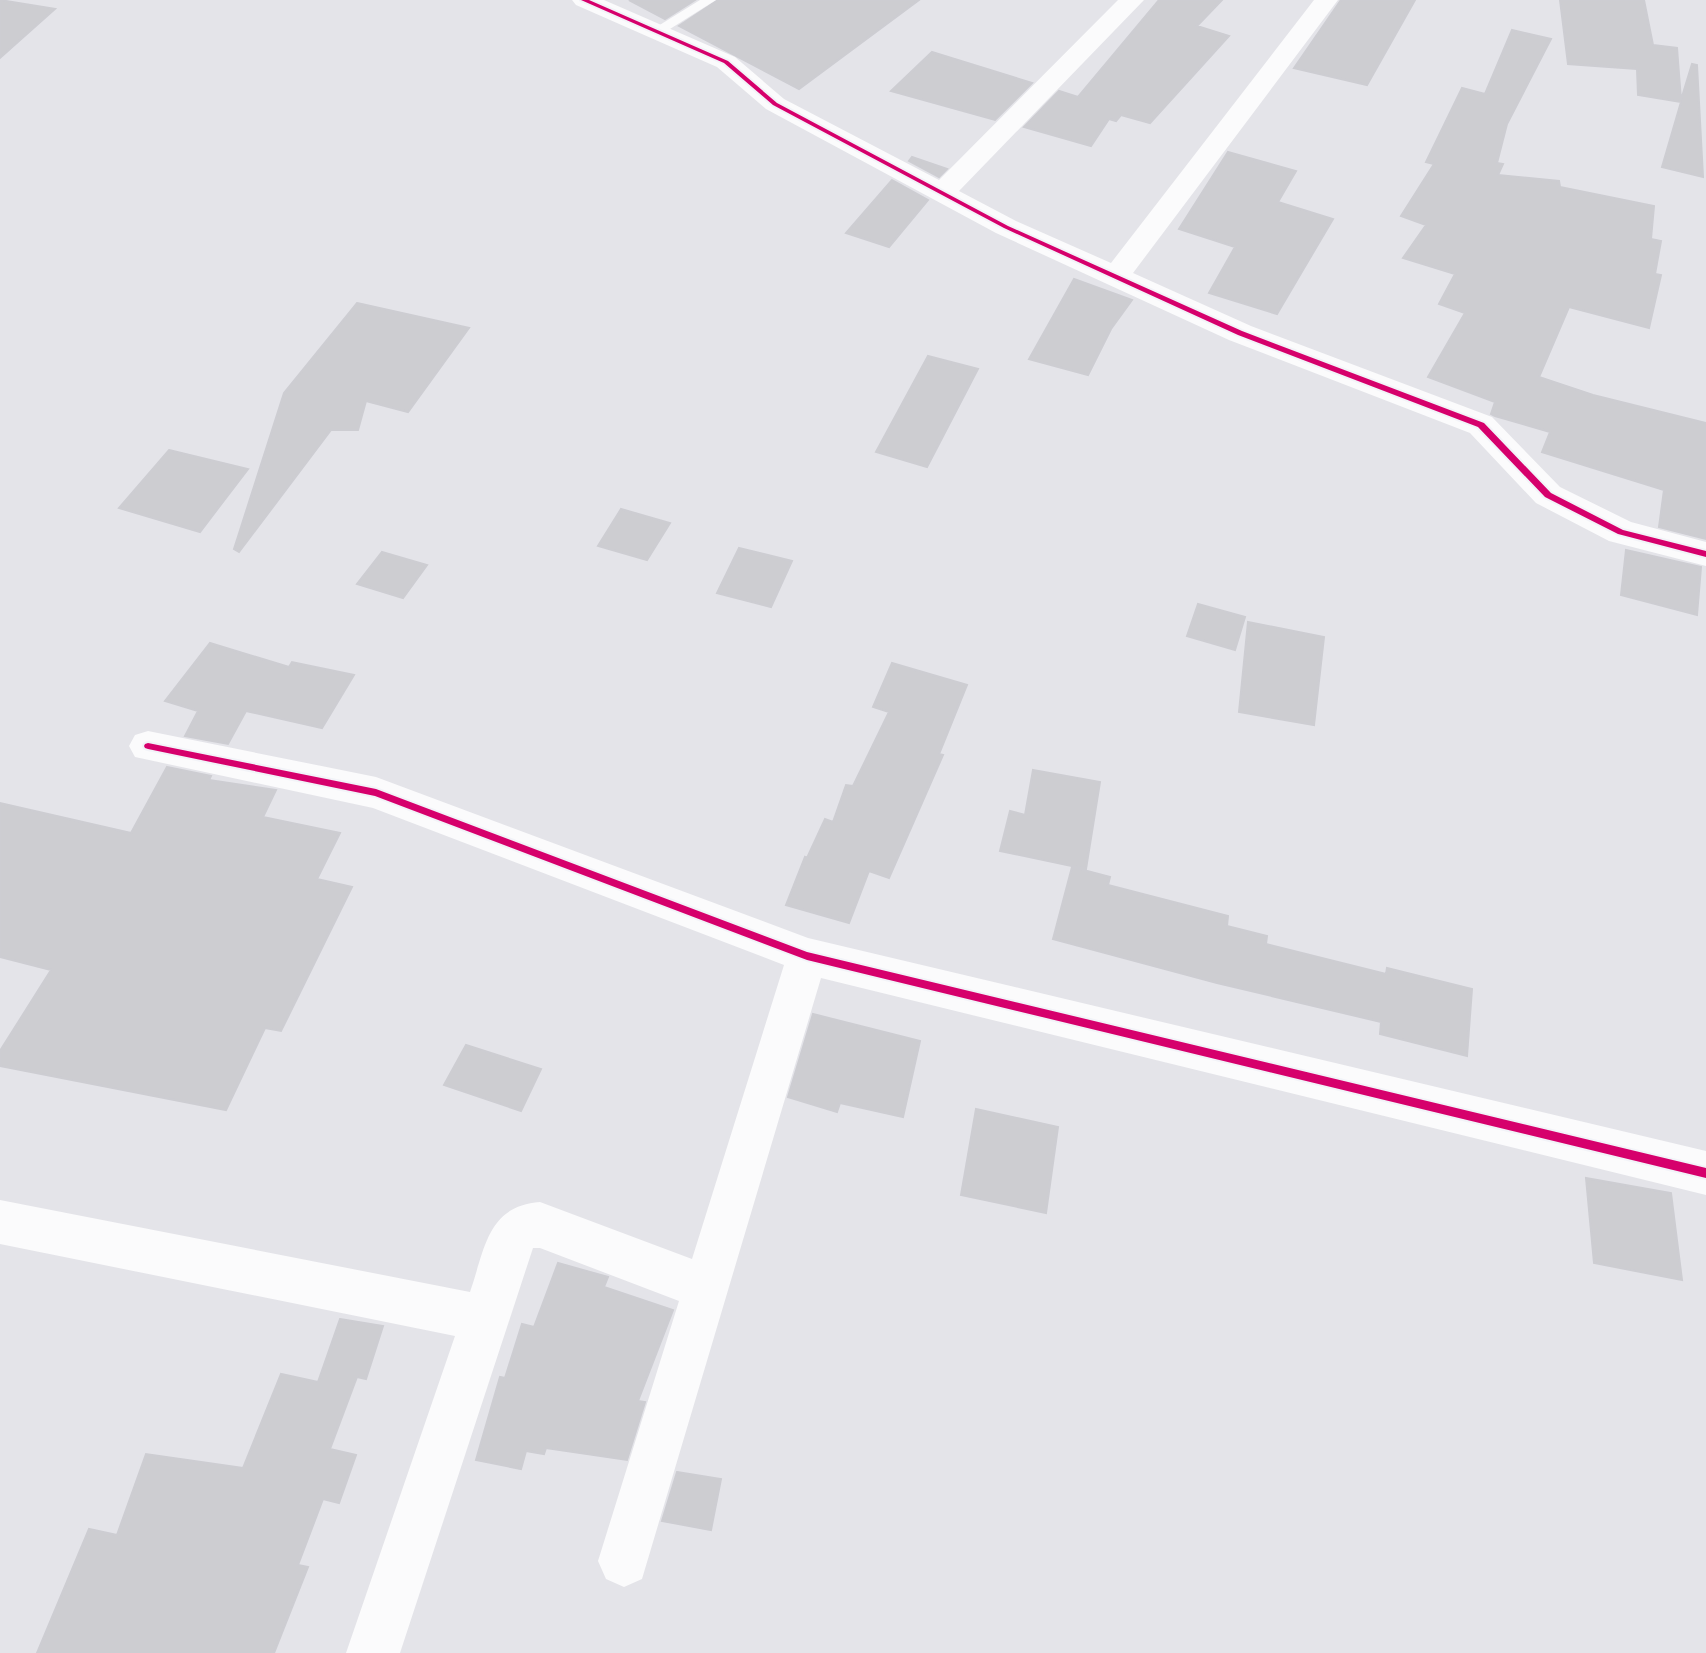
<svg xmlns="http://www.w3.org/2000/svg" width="1706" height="1653" viewBox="0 0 1706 1653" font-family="'Work Sans',sans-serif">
<rect width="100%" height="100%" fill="#e4e4e9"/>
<path fill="#cdcdd1" stroke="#cdcdd2" stroke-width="2" d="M0 0 55 9 0 58Z
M629 0H695L665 19Z
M718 0H919L799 89 679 26Z
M1159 0H1222L1197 26 1229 36 1150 123 1121 115 1116 121 1109 119 1091 146 1024 127 1059 91 1078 97Z
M1341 0H1415L1367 85 1294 68Z
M1560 0H1644L1653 45 1677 48 1681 100 1692 64 1697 65 1703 177 1662 167 1681 102 1638 95 1637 69 1568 64Z
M1512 30 1551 39 1507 124 1497 163 1503 164 1498 175 1559 181 1560 187 1654 206 1651 239 1661 241 1655 274 1661 275 1649 328 1569 307 1539 377 1593 395 1706 423V539L1659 527 1664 490 1542 452 1550 432 1495 416 1491 414 1495 402 1428 377 1465 313 1439 304 1455 274 1403 258 1426 225 1401 216 1434 164 1426 162 1462 88 1485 94Z
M932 52 1032 83 995 120 891 91Z
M1228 152 1296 171 1278 202 1333 219 1277 314 1209 293 1235 247 1179 229Z
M912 157 947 169 939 177 909 161Z
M892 180 928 200 889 247 846 233Z
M1074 279 1132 300 1111 329 1088 375 1029 359Z
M357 303 469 328 408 412 366 401 358 430H331L239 552 234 549 284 393Z
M928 356 978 369 927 467 876 452Z
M169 450 248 469 200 532 119 508Z
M621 509 670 523 647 560 598 546Z
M739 548 792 561 771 607 717 593Z
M1626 550 1701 567 1697 615 1621 595Z
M382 552 427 565 403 598 357 584Z
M1198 604 1245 617 1235 650 1187 636Z
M1248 622 1324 637 1314 725 1239 712Z
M210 643 289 667 292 662 354 675 322 728 246 711 228 744 185 736 198 711 165 701Z
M892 663 967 685 939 754 943 755 889 878 869 871 849 923 786 905 805 857 807 858 825 819 833 822 846 785 853 786 889 712 873 707Z
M167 767 211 776 209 780 276 790 263 817 340 833 317 879 352 887 281 1031 265 1028 226 1110 0 1066V1051L51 970 0 957V803L131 833Z
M1033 770 1100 782 1086 869 1000 851 1010 811 1025 815Z
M1072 867 1110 877 1108 885 1228 916 1227 926 1267 936 1266 944 1386 974 1387 968 1472 989 1467 1056 1380 1034 1381 1022 1217 983 1053 939Z
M813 1014 920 1041 903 1117 840 1103 837 1112 788 1097Z
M466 1045 541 1069 521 1111 444 1085Z
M976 1109 1058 1127 1046 1213 961 1195Z
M1586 1178 1671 1193 1682 1280 1594 1263Z
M558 1263 608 1277 604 1287 673 1310 638 1401 645 1402 627 1460 546 1448 544 1454 526 1451 521 1469 476 1460 500 1377 505 1378 522 1324 534 1327Z
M340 1319 383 1326 366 1379 357 1377 330 1449 356 1455 339 1503 323 1499 298 1565 308 1567 274 1653H37L89 1529 117 1535 146 1454 243 1468 281 1374 318 1382Z
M677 1472 721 1479 711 1530 662 1521Z"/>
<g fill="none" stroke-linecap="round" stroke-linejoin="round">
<path fill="#fbfbfc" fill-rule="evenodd" d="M700 0H716L662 34 657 35 650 31Z"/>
<path fill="#fbfbfc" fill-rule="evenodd" d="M572 0H604L735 57 784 99 939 180 1118 0H1144L959 191 1016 221 1111 263 1314 0H1338L1133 273 1251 326 1492 417 1560 487 1631 522 1706 542V566L1609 541 1536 503 1470 433 1229 340 996 233 766 109 717 67 576 5Z
M148 731 376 777 808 938 1706 1151V1195L821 978 642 1579 624 1587 606 1579 598 1561 679 1301 540 1248H533L400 1653H346L455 1336 0 1244V1200L470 1292C485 1249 487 1206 540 1202L692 1259 784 965 373 808 135 757 129 746 135 735Z"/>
<g stroke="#f2f3f8" stroke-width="4">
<path id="cycleway" d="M581 0H589L728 61 777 103 1008 226 1242 331 1484 423 1551 493 1623 530 1706 551V557L1618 534 1545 497 1478 427 1238 335 1004 228 773 105 724 63Z
M148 743 376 789 807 952 1706 1168V1178L807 960 375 796 148 749 145 748 144 746 145 744Z"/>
</g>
<use href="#cycleway" fill="#d6006c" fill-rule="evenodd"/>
</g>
</svg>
